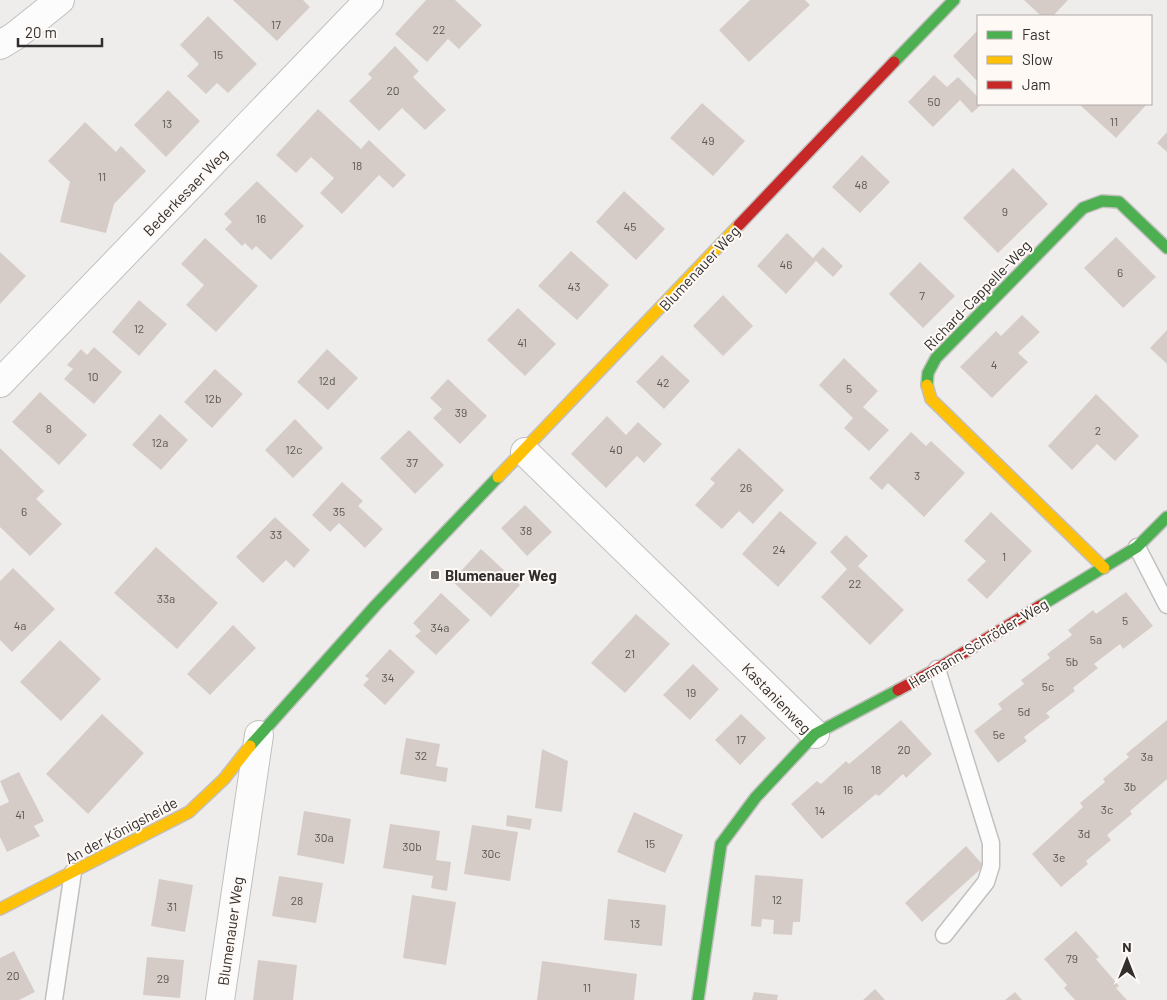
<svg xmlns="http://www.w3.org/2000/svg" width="1167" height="1000" viewBox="0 0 1167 1000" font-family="Barlow,sans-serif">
<rect width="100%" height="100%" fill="#efedeb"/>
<path fill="#d6ccc7" d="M233 0H303L310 7 277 41Z
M426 0H455L482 25 459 49 448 39 427 62 395 34Z
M750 0H805L810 5 749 62 719 30Z
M1024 0H1068L1053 16H1041Z
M208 16 257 64 228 93 217 83 206 94 187 76 199 64 180 45Z
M978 30V82L953 56Z
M395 46 419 71 413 77 446 110 425 130 402 108 379 131 349 101 372 78 368 74Z
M934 75 947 87 958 77 978 97V104H982L972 113 960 100 933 127 908 102Z
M168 90 200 121 166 157 134 125Z
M702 103 745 141 713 176 670 138Z
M1081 104H1147L1116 138 1080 105Z
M318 109 361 149 369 140 406 175 393 188 379 175 342 214 320 193 334 178 311 157 296 173 276 155Z
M85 122 116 152 121 146 146 171 114 204 106 233 60 222 70 182 48 161Z
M1167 132V152L1157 143Z
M862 155 890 182 860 213 832 187Z
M1013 168 1048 204 998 253 963 218Z
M257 181 304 226 271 260 256 246 252 250 245 243 242 246 225 229 232 222 224 214Z
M624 191 665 229 636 260 596 222Z
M787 233 813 258 823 247 843 266 833 277 816 261 786 294 757 266Z
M1116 237 1156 277 1123 308 1084 268Z
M205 238 258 286 216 332 186 305 204 285 181 264Z
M571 251 609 285 577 320 538 286Z
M0 252 26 276 0 304Z
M920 262 955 296 923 328 889 294Z
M723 295 753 326 723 356 693 326Z
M139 300 167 324 139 356 112 332Z
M518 308 556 344 525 376 487 340Z
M1022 315 1040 332 1018 353 1028 362 992 398 960 367 996 331 1001 336Z
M1167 330V364L1150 348Z
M94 347 122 372 94 404 64 379 73 369 67 365 81 349 87 355Z
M327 349 358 378 328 410 297 382Z
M662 355 690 381 664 409 636 382Z
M844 358 878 391 863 407 889 430 869 451 844 428 853 418 819 385Z
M215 369 243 394 212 428 184 402Z
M448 379 487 416 460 444 433 418 442 409 430 398Z
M40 392 87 435 59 465 12 422Z
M1096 394 1139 436 1115 461 1097 444 1072 470 1048 446Z
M160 414 188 440 161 470 132 445Z
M607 416 626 435 638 422 662 444 644 463 637 456 606 488 571 454Z
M295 419 323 448 293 478 265 450Z
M409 430 444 465 415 494 380 458Z
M911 432 926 446 931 441 965 473 924 517 888 483 882 490 869 478Z
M0 448 44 491 36 499 62 524 30 556 0 527Z
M739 448 784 490 753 524 739 511 722 529 695 505 715 483 710 479Z
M342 482 363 501 358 506 383 529 365 548 339 523 330 532 312 515Z
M525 505 552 532 527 556 501 528Z
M780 511 817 543 778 587 742 554Z
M991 512 1032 551 987 599 967 580 986 561 964 541Z
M275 517 310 550 294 568 286 560 263 583 236 557Z
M846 535 868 556 858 566 904 610 870 645 821 597 847 569 830 552Z
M156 547 218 603 177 649 114 593Z
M481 549 520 585 491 617 452 581Z
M13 568 55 609 12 652 0 640V581Z
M1126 592 1153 626 1123 649 1120 644 1094 664 1098 668 1073 688 1075 691 1046 713 1050 717 1024 737 1027 741 998 763 974 731 1002 709 998 704 1024 684 1021 680 1050 658 1047 654 1072 635 1068 630 1093 610 1096 614Z
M441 593 470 620 436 655 415 636 421 631 413 623Z
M636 614 670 644 625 693 591 663Z
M233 625 256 648 210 695 187 674Z
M60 640 101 679 61 721 20 682Z
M390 649 415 672 385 705 363 685 369 679 365 676Z
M693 664 719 689 690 720 663 695Z
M102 714 144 753 88 814 46 774Z
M741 714 766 738 740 765 715 740Z
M901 720 932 754 906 778 903 774 879 796 876 794 822 839 791 804 817 781 821 784 846 761 849 764Z
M1167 720V779L1130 811 1132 814 1107 835 1111 840 1086 861 1088 864 1061 887 1032 854 1083 807 1080 803 1105 782 1103 779 1129 757 1126 754Z
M406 738 440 744 436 766 448 768 446 782 400 774Z
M542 749 568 761 562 812 535 808Z
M19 772 44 821 34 826 40 836 7 852 0 837V806L9 802 0 781Z
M304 811 351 819 344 864 297 855Z
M634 812 683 835 665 873 617 852Z
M507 815 532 819 530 830 506 826Z
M390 824 440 831 436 860 451 862 447 891 431 888 433 876 383 868Z
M472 825 518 832 510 881 464 874Z
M966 846 984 866 922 922 905 903Z
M755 875 803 879 800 922H793L792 935 773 934 774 920 762 919 761 927 751 926Z
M279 876 323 883 316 923 272 916Z
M159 879 193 885 185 932 151 926Z
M412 895 456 902 446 965 403 958Z
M608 899 666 905 662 946 604 940Z
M1076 931 1099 957 1096 959 1119 986 1116 988 1127 1000H1075L1064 988 1067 985 1044 959Z
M14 951 35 992 19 1000H0V958Z
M147 957 184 960 180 998 143 995Z
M258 960 297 965 293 1000H253Z
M542 961 637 974 634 1000H537Z
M875 989 885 1000H863Z
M754 992 778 995 777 1000H752Z
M1015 992 1022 1000H1005Z"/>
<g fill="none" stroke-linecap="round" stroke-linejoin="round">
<g stroke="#c2c0bf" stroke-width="19">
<path id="lane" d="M1137 547 1167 605
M937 669 991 843V866L986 882 944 935
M54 1000 73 872"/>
</g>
<g stroke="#c2c0bf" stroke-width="30">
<path id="street" d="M0 45 15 36 60 0
M0 383 369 0
M525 452 815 734
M220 1000 259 735"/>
</g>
<g stroke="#c2c0bf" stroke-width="14">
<path id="fast" d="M894 62 954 0
M927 385 928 373 936 358 1083 208 1102 201 1119 202 1167 248
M1040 606 1137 547 1167 517
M250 746 376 605 498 477
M698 1000 721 844 756 797 815 734 898 690"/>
</g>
<g stroke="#c2c0bf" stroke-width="14">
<path id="slow" d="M927 385 931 399 1104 568
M498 477 739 225
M0 909 189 812 224 779 250 746"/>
</g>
<g stroke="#c2c0bf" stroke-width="14">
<path id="jam" d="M739 225 894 62
M898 690 937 669 1040 606"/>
</g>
<use href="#lane" stroke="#fdfcfc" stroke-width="16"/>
<use href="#street" stroke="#fdfcfc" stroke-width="28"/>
<use href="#fast" stroke="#4caf50" stroke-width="11"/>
<use href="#slow" stroke="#ffc107" stroke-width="11"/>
<use href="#jam" stroke="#c62828" stroke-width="11"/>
</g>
<rect fill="#747270" stroke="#fff9f6" stroke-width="2" x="430" y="570" width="10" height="10" rx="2.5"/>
<g text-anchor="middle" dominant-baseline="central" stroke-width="4" stroke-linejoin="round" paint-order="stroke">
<g font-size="12" fill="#5a5654">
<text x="276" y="24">17</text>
<text x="439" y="29">22</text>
<text x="218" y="54">15</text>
<text x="393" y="90">20</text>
<text x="934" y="101">50</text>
<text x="1114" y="121">11</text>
<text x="167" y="123">13</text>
<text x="708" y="140">49</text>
<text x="357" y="165">18</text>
<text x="102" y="176">11</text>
<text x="861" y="184">48</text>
<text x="1005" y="211">9</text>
<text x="261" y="218">16</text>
<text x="630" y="226">45</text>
<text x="786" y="264">46</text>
<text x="1120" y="272">6</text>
<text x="574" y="286">43</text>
<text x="922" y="295">7</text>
<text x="139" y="328">12</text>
<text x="522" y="342">41</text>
<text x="994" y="364">4</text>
<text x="93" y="376">10</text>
<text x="327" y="380">12d</text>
<text x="663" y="382">42</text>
<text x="849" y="388">5</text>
<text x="213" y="398">12b</text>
<text x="461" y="412">39</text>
<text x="49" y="428">8</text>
<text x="1098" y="430">2</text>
<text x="160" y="442">12a</text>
<text x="294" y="449">12c</text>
<text x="616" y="449">40</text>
<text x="412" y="462">37</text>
<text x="917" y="475">3</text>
<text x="746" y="487">26</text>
<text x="24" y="511">6</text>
<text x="339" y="511">35</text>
<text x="526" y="530">38</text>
<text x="276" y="534">33</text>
<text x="779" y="549">24</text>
<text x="1004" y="556">1</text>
<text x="855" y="583">22</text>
<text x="166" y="598">33a</text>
<text x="1125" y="620">5</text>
<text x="20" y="625">4a</text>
<text x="440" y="627">34a</text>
<text x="1096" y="639">5a</text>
<text x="630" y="653">21</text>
<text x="1072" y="661">5b</text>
<text x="388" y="677">34</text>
<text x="1048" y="686">5c</text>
<text x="691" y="692">19</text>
<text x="1024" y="711">5d</text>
<text x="999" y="734">5e</text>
<text x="741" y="739">17</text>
<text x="904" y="749">20</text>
<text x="421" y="755">32</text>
<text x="1147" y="756">3a</text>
<text x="876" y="769">18</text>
<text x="1130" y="786">3b</text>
<text x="848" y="789">16</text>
<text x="1107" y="809">3c</text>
<text x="820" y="810">14</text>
<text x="20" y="814">41</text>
<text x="1084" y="833">3d</text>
<text x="324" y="837">30a</text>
<text x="650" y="843">15</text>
<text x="412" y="846">30b</text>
<text x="491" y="853">30c</text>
<text x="1059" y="857">3e</text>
<text x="777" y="899">12</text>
<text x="297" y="900">28</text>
<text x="172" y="906">31</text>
<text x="635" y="923">13</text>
<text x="1072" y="958">79</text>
<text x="13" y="975">20</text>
<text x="163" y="978">29</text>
<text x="587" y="987">11</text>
</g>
<g font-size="15" fill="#312f2e" stroke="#fff9f6">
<text transform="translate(185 192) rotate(-46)">Bederkesaer Weg</text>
<text transform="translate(699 268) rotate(-47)">Blumenauer Weg</text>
<text transform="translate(977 295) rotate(-46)">Richard-Cappelle-Weg</text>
<text transform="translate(978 643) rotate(-31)">Hermann-Schröder-Weg</text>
<text transform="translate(777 698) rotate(46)">Kastanienweg</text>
<text transform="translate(121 830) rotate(-28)">An der Königsheide</text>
<text transform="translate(230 931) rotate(-82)">Blumenauer Weg</text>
</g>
<g font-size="15" font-weight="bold" fill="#312f2e" stroke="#fff9f6" text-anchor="start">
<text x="445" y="575">Blumenauer Weg</text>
</g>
</g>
<rect x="977" y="15" width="175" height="90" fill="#fff9f6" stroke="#ada8a6"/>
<rect x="987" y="31" width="25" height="8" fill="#4caf50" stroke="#ada8a6"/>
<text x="1022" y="40" font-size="15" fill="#312f2e">Fast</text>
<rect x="987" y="56" width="25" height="8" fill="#ffc107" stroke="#ada8a6"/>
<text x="1022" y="65" font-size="15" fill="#312f2e">Slow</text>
<rect x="987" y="81" width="25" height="8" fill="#c62828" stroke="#ada8a6"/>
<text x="1022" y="90" font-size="15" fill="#312f2e">Jam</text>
<g transform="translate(1127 960)" stroke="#fff9f6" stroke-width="4" paint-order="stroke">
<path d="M0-4L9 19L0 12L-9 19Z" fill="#312f2e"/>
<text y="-8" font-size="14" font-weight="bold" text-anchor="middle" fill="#312f2e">N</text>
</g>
<path d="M18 38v8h84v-8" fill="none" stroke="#312f2e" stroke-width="2.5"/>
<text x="25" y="38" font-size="15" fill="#312f2e" stroke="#fff9f6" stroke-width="4" paint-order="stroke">20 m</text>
</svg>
